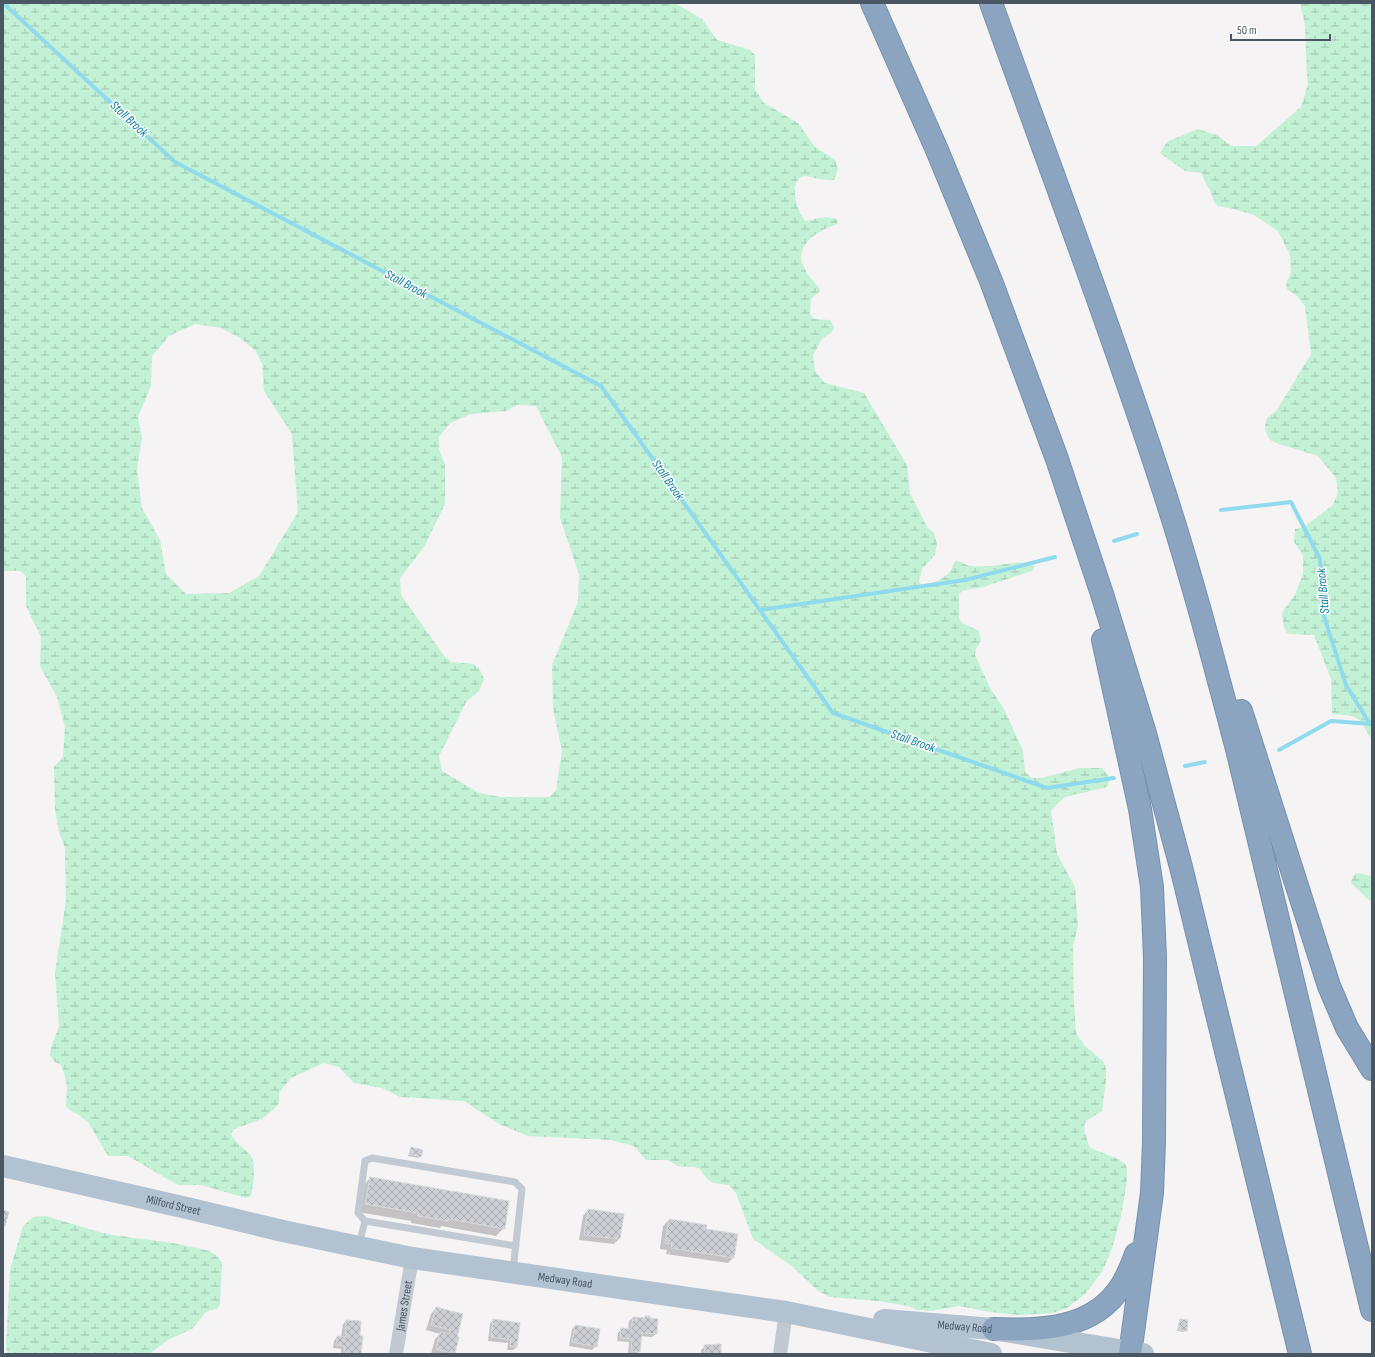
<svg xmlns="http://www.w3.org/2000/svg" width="1375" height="1357" viewBox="0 0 1375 1357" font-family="'Sofia Sans Condensed',sans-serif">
<defs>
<pattern id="wetland-marsh" width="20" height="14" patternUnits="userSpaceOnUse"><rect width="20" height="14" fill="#c3f1d5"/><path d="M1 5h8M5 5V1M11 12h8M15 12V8" fill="none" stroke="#a0c6b0"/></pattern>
<pattern id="building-cross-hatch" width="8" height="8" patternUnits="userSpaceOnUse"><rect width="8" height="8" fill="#cdcfd5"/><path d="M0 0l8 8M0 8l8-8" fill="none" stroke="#a8abb0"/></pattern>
</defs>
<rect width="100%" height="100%" fill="#f5f3f3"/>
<path fill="url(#wetland-marsh)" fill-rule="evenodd" d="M3 3H675L702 19 717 40 750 50 755 55V89L764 103 798 123 814 146 835 160 838 169 834 180C829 180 824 180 819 179 814 179 809 175 804 176 787 180 797 214 806 221 818 219 826 214 838 220L837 224C821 229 794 244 803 265 806 274 814 282 820 289L819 292 811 299 810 314 814 319 830 320 834 327 832 332 822 339 818 346 813 355 815 371 825 383 864 393 907 465 910 493 927 527 934 533 937 543 935 555 922 569 919 582 922 585C932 584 945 579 951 570 953 567 953 564 955 561 964 561 963 565 970 566 976 567 983 566 989 566 1003 566 1023 558 1035 566L1032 571 980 588 964 590 959 594V618L962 623 979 631 981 641 976 649 975 655 990 688 1004 709 1023 751 1025 772 1032 778H1041L1080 768H1102L1110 778 1107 787 1065 797 1051 810 1057 854 1075 887 1078 925 1073 946 1074 1003 1076 1033 1085 1046 1103 1061 1106 1068V1080L1102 1111 1086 1121 1084 1126 1085 1132 1089 1146 1093 1149 1118 1159 1125 1164 1127 1168V1180L1121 1216 1112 1249 1102 1272 1085 1294 1067 1308 1053 1313 1018 1315 990 1312 959 1306 930 1311 917 1310 908 1306 878 1301 829 1297 817 1290 792 1266 753 1239 736 1193 729 1185 713 1183 707 1179 700 1169 695 1167 678 1166 667 1160H646L634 1146 611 1140 528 1136 499 1124 464 1101 400 1097 382 1088 354 1083 339 1067 324 1063 291 1078 279 1093V1103L275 1108 262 1119 234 1129 231 1134C235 1143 244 1148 250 1155 257 1163 253 1186 251 1196L246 1198 201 1185H178L128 1156H108L88 1122 77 1114 71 1111 66 1106 67 1087 65 1076 61 1065 55 1062 50 1055 51 1047 59 1026 55 972 66 901 65 848 59 832 55 809 54 767 63 757 65 727 57 697 40 666 41 637 26 606V576L20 571H3ZM195 324 221 328 240 338 255 350 262 363 264 391 292 434 298 512 259 576 229 593 186 594 166 574 160 540 142 508 137 469 142 437 138 417 151 386 152 356 169 336ZM517 405 536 406 562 457 560 518 579 574 578 602 552 665 553 709 562 751 556 790 549 797H500L479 793 442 771 439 756 466 702 479 691 484 679 479 668 473 664 452 662 445 657 401 595 400 578 424 547 445 504V465L439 449V437L450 423 471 414 506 411Z
M1300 3H1372V741C1359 716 1360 716 1332 714L1331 679 1314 635 1291 634 1287 633 1284 627 1282 616 1283 611 1296 593 1303 573V555L1294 542 1295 529 1304 527 1333 505 1338 493 1336 478 1318 456 1279 444 1270 440 1266 432 1265 426 1267 418 1277 410 1311 354 1305 306 1297 296 1287 289 1286 283 1291 273 1290 255 1278 231 1254 215 1234 209 1218 206 1214 202 1210 190 1203 178 1202 173 1185 171 1160 153 1167 142 1197 129 1217 135 1231 146H1256L1301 107 1308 84 1307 77 1305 25Z
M1356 873C1362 873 1366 876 1372 876V903L1351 883 1353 876Z
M46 1216 95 1231 112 1235 173 1243 210 1251 218 1257 222 1263 220 1304 217 1309 210 1310 205 1313 192 1329 168 1340 149 1354H7L6 1345 10 1270 23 1226 33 1217Z"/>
<path fill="#0003" d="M411 1149 422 1151 419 1158 408 1156Z
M370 1178 504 1228 496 1236 441 1226 440 1228 411 1223V1221L358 1212 363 1186Z
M588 1210 619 1239 614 1244 579 1240 583 1216Z
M669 1220 705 1230 733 1258 728 1263 666 1254 667 1250 660 1249 663 1226Z
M436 1308 456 1337 454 1354H431L435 1339 440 1334 426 1330 431 1314Z
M646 1317 656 1334 652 1337 641 1336 639 1351 636 1354H628L629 1342 617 1341 618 1333 621 1329 628 1330 629 1321 633 1318 643 1319Z
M493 1320 519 1323 517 1347 513 1350H507L508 1343 488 1341 490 1324Z
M1180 1320 1186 1331 1184 1332 1177 1331 1179 1321Z
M346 1321 359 1336 360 1354H341V1349L333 1348 334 1341 337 1337 341 1338 343 1324Z
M575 1326 596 1346 592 1350 569 1346 572 1329Z
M705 1346 720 1354H701V1350Z"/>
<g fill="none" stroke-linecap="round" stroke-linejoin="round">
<path stroke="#90daee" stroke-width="4" d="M3 3 175 162 601 386 833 713 1047 788 1114 778
M1221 510 1291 502 1320 559 1322 610 1346 685 1370 724
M1114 541 1137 534
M760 610 965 580 1055 557
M1279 750 1331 721 1372 724
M1185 766 1205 762"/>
</g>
<path fill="url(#building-cross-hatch)" stroke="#d7d9de" d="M411 1147 423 1150 421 1157 409 1154Z
M370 1177 509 1201 505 1229 449 1219 448 1221 418 1216V1213L365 1204Z
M588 1209 624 1214 620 1239 584 1235Z
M3 1210 9 1212 5 1226H3Z
M669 1219 707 1225 706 1229 738 1234 734 1258 671 1248 672 1244 665 1243Z
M436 1307 463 1314 457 1337H459L455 1354 436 1349 440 1332 449 1334 450 1330 431 1325Z
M645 1316H650V1318L658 1319 657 1334 642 1333 640 1352 631 1351 632 1339 620 1338 621 1328 631 1329 633 1317 645 1318Z
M493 1319 520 1323 517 1347 510 1346 511 1340 491 1337Z
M1180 1319 1188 1320 1187 1331 1178 1330Z
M346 1320 361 1321 360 1336H363L361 1354H344V1346L336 1345 337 1336 346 1337 347 1334H345Z
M575 1325 600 1329 597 1347 572 1342Z
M721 1344V1354H705L704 1345Z"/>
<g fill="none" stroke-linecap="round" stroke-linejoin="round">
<g stroke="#7690ad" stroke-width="24">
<path id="motorway" d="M872 3 937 150 991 281 1057 459 1102 594 1144 730 1181 867 1300 1354
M991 3C1047 160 1107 317 1159 476 1189 566 1213 658 1237 749L1372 1310
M1103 640 1140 809 1152 887 1155 958 1154 1142 1152 1193 1130 1354
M1241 711 1329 986 1347 1028 1372 1069
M993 1329C1040 1331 1094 1330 1122 1285 1128 1275 1132 1265 1136 1254"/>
</g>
<path stroke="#c1cad2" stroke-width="7" d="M365 1221 516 1246
M359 1245 365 1221 358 1213 365 1161 372 1158 515 1182 522 1189 513 1270"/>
<g stroke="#c1cad2" stroke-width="14">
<path id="s1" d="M396 1354 412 1258"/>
<path d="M780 1354 786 1312"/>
</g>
<g stroke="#b3c2d1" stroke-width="22">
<path id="s2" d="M3 1166 191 1209 283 1231 412 1258 786 1312 991 1354"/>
<path id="s3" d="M884 1320 993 1329 1143 1354"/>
</g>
<use href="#motorway" stroke="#8ba5c1" stroke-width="22"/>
</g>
<g text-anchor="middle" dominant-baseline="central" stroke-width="3" stroke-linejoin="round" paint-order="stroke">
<g font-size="12" fill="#4a5661" stroke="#fff">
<text stroke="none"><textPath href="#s2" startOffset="175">Milford Street</textPath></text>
<text stroke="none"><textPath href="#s2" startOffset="574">Medway Road</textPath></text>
<text stroke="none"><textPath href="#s1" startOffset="49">James Street</textPath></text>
<text stroke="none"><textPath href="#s3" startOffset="81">Medway Road</textPath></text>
</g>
<g font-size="13" font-style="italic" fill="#0c7c9b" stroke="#fff">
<text transform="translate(129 119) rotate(43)">Stall Brook</text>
<text transform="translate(406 284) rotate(28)">Stall Brook</text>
<text transform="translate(668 480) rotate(55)">Stall Brook</text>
<text transform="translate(1323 591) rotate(-95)">Stall Brook</text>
<text transform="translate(913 741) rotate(19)">Stall Brook</text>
</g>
</g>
<rect width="1375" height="1357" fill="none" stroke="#4a5661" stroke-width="8"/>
<path d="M1231 34v6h99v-6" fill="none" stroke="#4a5661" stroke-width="2"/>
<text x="1237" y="34" font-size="12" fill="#4a5661" stroke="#ffffff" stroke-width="3" paint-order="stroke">50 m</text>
</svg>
